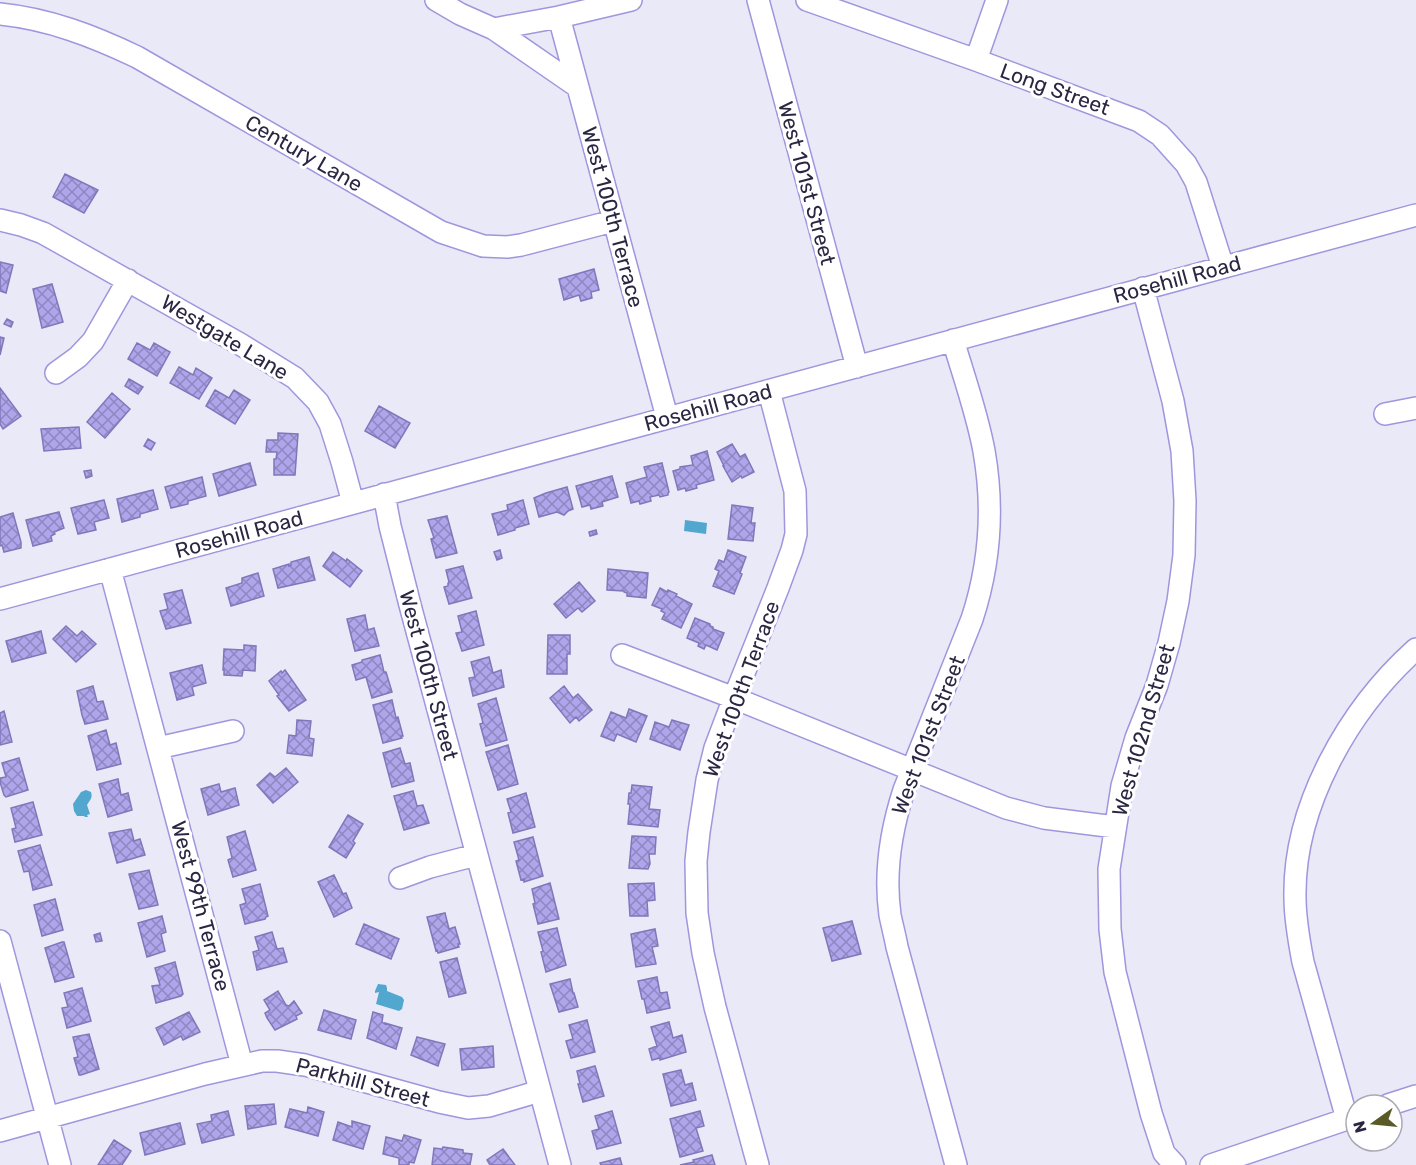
<svg xmlns="http://www.w3.org/2000/svg" width="1416" height="1165" viewBox="0 0 1416 1165" font-family="Rubik,sans-serif">
<defs>
<pattern id="building-cross-hatch" width="8" height="8" patternUnits="userSpaceOnUse" patternTransform="scale(1.5)"><rect width="8" height="8" fill="#aea5eb"/><path d="M0 0l8 8M0 8l8-8" fill="none" stroke="#8e86c0"/></pattern>
</defs>
<rect width="100%" height="100%" fill="#eae9f8"/>
<path fill="#51a7cd" d="M685 520 707 523 706 534 684 531Z
M86 790 91 792C93 798 90 800 87 805L90 814 87 815 88 817H85L84 816H77L74 811 73 804 81 792Z
M378 984 386 985 387 988V991L402 997 404 1000 402 1009 399 1011 376 1004 379 992 375 993V991Z"/>
<path fill="url(#building-cross-hatch)" stroke="#8077bb" stroke-width="1.5" d="M65 174 98 190 84 213 53 197Z
M0 262 13 265 6 293 0 291Z
M594 269 599 290 591 292 592 298 581 301 579 295 564 300 559 279Z
M52 284 63 322 42 328 33 289Z
M7 319 13 322 11 327 4 324Z
M0 337 4 338 0 355Z
M137 343 150 350 154 343 170 352 157 376 128 359Z
M179 367 193 375 196 368 212 378 199 399 170 383Z
M129 379 143 387 138 394 125 386Z
M0 388 21 416 3 429 0 424Z
M215 390 229 398 234 390 250 400 235 424 206 406Z
M112 393 130 409 105 438 87 422Z
M379 406 410 423 395 448 365 431Z
M79 427 81 448 44 451 41 429Z
M278 433 298 434 295 475H274V459H276L277 452H266L267 440H278Z
M148 439 155 443 151 450 144 446Z
M732 444 740 457 745 454 754 472 742 478 741 476 732 482 723 466H724L717 452Z
M707 451 714 480 696 485 697 488 686 491 685 488 678 490 673 471 680 469V467L693 465 691 456Z
M250 463 256 485 219 496 213 474Z
M662 463 669 492 668 493V495L660 497 659 495 650 497 651 501 640 504 639 501 631 503 626 483 647 477 644 467Z
M91 470 92 476 86 478 84 471Z
M612 476 618 497 602 502 603 506 591 509 590 505 582 507 576 486Z
M202 477 206 496 188 501V504L171 508 165 487Z
M567 487 573 509 568 511 564 515 557 512 539 517 534 498 546 493Z
M153 490 158 509 140 514V517L122 522 117 499Z
M104 500 109 518 94 522 96 530 78 534 71 508Z
M523 500 529 524 515 528V530L498 535 492 514 508 510 507 505Z
M732 505 753 508 751 523H755L753 541 728 539Z
M59 512 64 528 54 532 55 534 51 536 52 541 33 546 26 520Z
M13 513 21 542V548L4 552 2 545 0 546V517Z
M447 516 457 553 436 558 431 539 434 538 428 520Z
M596 530 597 534 590 536 589 532Z
M500 550 502 558 497 560 494 552Z
M728 550 746 557 740 573 742 574 734 594 713 586 719 571 715 569 719 560 724 562Z
M333 552 346 561 347 559 362 571 350 587 323 566Z
M309 557 315 580 278 588 273 569 289 564V566L291 565V562Z
M463 566 472 598 449 604 444 587 448 586V583L449 582 446 570Z
M608 569 648 573 646 598 627 596V593L624 592V591L607 590Z
M258 573 264 596 231 606 226 588 242 583V578Z
M579 582 595 601 582 612 578 608 566 618 554 604Z
M660 588 667 592 668 590 677 594 676 596 692 604 681 628 662 619 665 613 661 611 662 609 652 605Z
M182 590 191 623 166 629 160 611 168 609 164 594Z
M476 611 484 645 462 651 456 633 462 632 458 616Z
M365 615 368 630 374 628 379 646 355 651 347 619Z
M695 618 710 624V626L713 627V629L724 633 717 650 706 645 704 649 698 646 699 643 687 638Z
M66 626 77 636 82 631 96 644 76 662 53 639Z
M41 631 46 653 12 662 6 641Z
M548 635H570V654H567V674H547Z
M244 645 256 646 255 671 243 670 242 676 224 675V670H223L224 649 244 650Z
M380 655 384 672H386L392 692 372 698 366 677 356 680 352 665 362 662V660Z
M489 657 493 673 501 670 504 687 473 696 469 678 475 677 471 662Z
M202 665 206 683 192 687 194 695 177 700 170 673Z
M285 670 306 700 289 711 277 696 279 695 269 681 281 671 282 673Z
M93 686 97 702 103 701 108 719 85 724 82 715 77 691Z
M564 686 573 698 578 694 592 710 579 721 576 717 570 723 550 698Z
M496 698 507 740 486 746 480 724 483 723 478 704Z
M392 700 396 718 398 717 403 736H401L402 738 383 743 373 705Z
M629 709 647 716 636 742 617 734 614 741 601 736 611 712 626 718Z
M4 711 12 742 0 745V713Z
M297 720 311 721 309 738 314 739 312 756 287 753 289 735 296 736Z
M672 720 689 725 680 750 650 739 655 722 669 727Z
M106 730 110 745 116 743 121 764 97 770 88 736Z
M508 745 518 784 498 790 486 752Z
M400 748 405 764 410 763 414 781 392 787 383 753Z
M19 758 28 790 6 797 4 795 0 782V778L6 777 2 763Z
M286 768 298 782 273 803 257 785 270 773 275 777Z
M118 779 121 795 128 793 132 810 108 817 99 784Z
M219 784 221 792 235 788 239 805 208 815 201 789Z
M632 785 652 787 649 809 660 810 658 827 628 824 630 804H628L629 793H631Z
M413 791 417 806 423 805 429 823 404 830 394 796Z
M526 793 535 827 513 833 508 813 511 812 507 799Z
M33 802 42 835 15 842 12 829 16 828 11 808Z
M348 815 363 824 353 841 355 843 346 858 329 847Z
M131 829 134 841 140 839 145 855 117 863 109 833Z
M245 831 256 870 233 877 228 860 232 858 227 837Z
M632 836 656 837 655 854H649L650 864 648 869 629 868Z
M533 837 543 876 524 882V879L521 880 516 861 519 860 514 842Z
M40 845 52 885 33 890 29 871 24 872 18 851Z
M149 870 158 905 139 909 129 874Z
M334 875 343 894 346 893 352 908 334 917 318 882Z
M550 883 559 919 538 924 533 904 535 903 532 889Z
M654 883 655 900 647 901 648 916H630L628 884Z
M260 884 268 916 266 917 265 919 245 924 240 905 246 903 242 889Z
M55 899 63 930 42 936 34 905Z
M445 913 449 929 455 927 460 944H458L459 947 438 953 437 950 436 951 427 917Z
M162 916 166 932 161 934 165 951 147 957 138 923Z
M852 921 861 954 832 961 823 928Z
M364 924 399 939 391 959 356 944Z
M557 928 566 965 546 972 541 952 543 951 538 932Z
M655 929 658 946 652 947 656 964 636 967 631 934Z
M272 932 277 949 283 948 287 962 257 970 253 952 259 950 255 937Z
M100 933 102 941 96 942 94 935Z
M62 942H64L74 977 55 982 45 948Z
M457 958 466 993 449 997 440 962Z
M175 962 183 994 181 996 156 1003 152 986 160 985 155 968Z
M657 977 660 993 667 992 670 1008 647 1013 644 999H642L638 981Z
M570 979 573 993H574L578 1007 559 1012 550 984Z
M82 988 91 1021 67 1028 62 1008 68 1007 64 993Z
M278 991 286 1005 289 1006 294 1001 302 1013 296 1016 297 1019 275 1030 267 1018 265 1013 270 1010 264 1000Z
M324 1010 356 1020 351 1039 318 1030Z
M189 1012 200 1032 183 1040 181 1036 164 1045 156 1028Z
M373 1012 383 1015 382 1022 385 1024V1023L402 1028 396 1049 367 1038Z
M587 1020 595 1052 571 1058 566 1041 573 1039 569 1025Z
M669 1022 673 1038 682 1035 686 1052 660 1060V1058L652 1060 649 1049 657 1046 651 1027Z
M89 1034 99 1069 81 1075H79L74 1058 78 1057 73 1037Z
M417 1037 445 1044 438 1066 411 1055Z
M493 1046 494 1067 462 1070 460 1049Z
M595 1066 604 1096 583 1102 578 1084H580L577 1071Z
M681 1070 685 1085 692 1083 696 1100 671 1106 663 1074Z
M274 1104 276 1124 248 1129 245 1106Z
M308 1107 324 1112 318 1136 285 1127 290 1109 307 1113Z
M228 1111 234 1135 202 1143 197 1124 212 1121 211 1115Z
M612 1111 621 1143 597 1149 592 1131 599 1129 595 1116Z
M700 1111 704 1126 696 1128 703 1151 680 1157 670 1119Z
M352 1121 370 1126 363 1149 333 1140 338 1122 352 1127Z
M180 1123 185 1144 145 1155 140 1133Z
M404 1135 421 1140 414 1163 409 1162V1165H399V1158L383 1154 386 1137 402 1141Z
M114 1140 131 1151 122 1165H98Z
M443 1147 463 1150V1153L472 1154 470 1165H432L434 1148 442 1149Z
M503 1149 515 1165H490L487 1160Z
M712 1155 715 1165H680L694 1162 693 1160Z
M620 1158 622 1165H601L600 1163Z"/>
<g fill="none" stroke-linecap="round" stroke-linejoin="round">
<g stroke="#9f96dd" stroke-width="24">
<path id="minor" d="M436 0 460 14 494 29 559 17 631 0
M758 0 857 367
M807 0 976 60 1139 121 1160 135 1186 164 1196 182 1223 267
M0 14C49 19 93 36 137 57L441 232 483 246 507 247 521 245 613 221
M559 17 667 417
M494 29 578 87
M976 60 997 0
M0 220 21 225 43 233 240 344 295 378 318 402 330 424 342 462 353 503
M1143 288 1173 401 1182 451 1185 501 1184 555 1178 601 1169 643 1157 685 1136 738 1122 786 1109 869 1110 929 1115 972 1151 1113 1164 1153 1175 1165
M953 340C964 377 977 413 984 451 994 508 990 564 972 619L904 790C891 830 884 872 890 915 892 925 895 936 897 947L956 1165
M56 373 78 357 93 341 128 280
M1385 414 1416 408
M384 494 390 526 410 605 560 1165
M110 569 242 1065
M0 599 1416 215
M622 655 734 698 1006 808 1044 818 1115 827
M158 748 233 731
M400 878 430 867 476 855
M0 941 60 1165
M1388 1105 1416 1096
M1347 1119 1303 962C1299 941 1295 919 1295 898 1293 806 1349 709 1416 649
M0 1131 205 1074 262 1061H277L305 1065 439 1102 468 1108 489 1106 540 1091
M758 1165 715 1007 703 953 697 913 696 861 699 832 707 780 715 748 734 698 778 588 792 550 796 534 795 491 769 391
M1211 1165 1356 1116"/>
</g>
<use href="#minor" stroke="#fff" stroke-width="21"/>
</g>
<g text-anchor="middle" dominant-baseline="central" stroke-width="6" stroke-linejoin="round" paint-order="stroke">
<g font-size="21" fill="#2b2743" stroke="#fff">
<text transform="translate(1055 89) rotate(20)">Long Street</text>
<text transform="translate(304 153) rotate(30)">Century Lane</text>
<text transform="translate(807 183) rotate(75)">West 101st Street</text>
<text transform="translate(613 217) rotate(75)">West 100th Terrace</text>
<text transform="translate(1177 279) rotate(-15)">Rosehill Road</text>
<text transform="translate(225 337) rotate(31)">Westgate Lane</text>
<text transform="translate(708 407) rotate(-15)">Rosehill Road</text>
<text transform="translate(239 534) rotate(-15)">Rosehill Road</text>
<text transform="translate(429 675) rotate(75)">West 100th Street</text>
<text transform="translate(741 689) rotate(-70)">West 100th Terrace</text>
<text transform="translate(1143 730) rotate(-74)">West 102nd Street</text>
<text transform="translate(928 735) rotate(-69)">West 101st Street</text>
<text transform="translate(201 906) rotate(75)">West 99th Terrace</text>
<text transform="translate(363 1082) rotate(15)">Parkhill Street</text>
</g>
</g>
<g transform="translate(1374 1123) rotate(255)"><circle r="28" fill="#ffffff" stroke="#aaa9b4" stroke-width="1.5"/>
<path d="M0-4.5L10 22L0 15L-10 22Z" fill="#5a5a27"/>
<text y="-9" font-size="16" font-weight="bold" text-anchor="middle" fill="#2b2743">N</text>
</g>
</svg>
